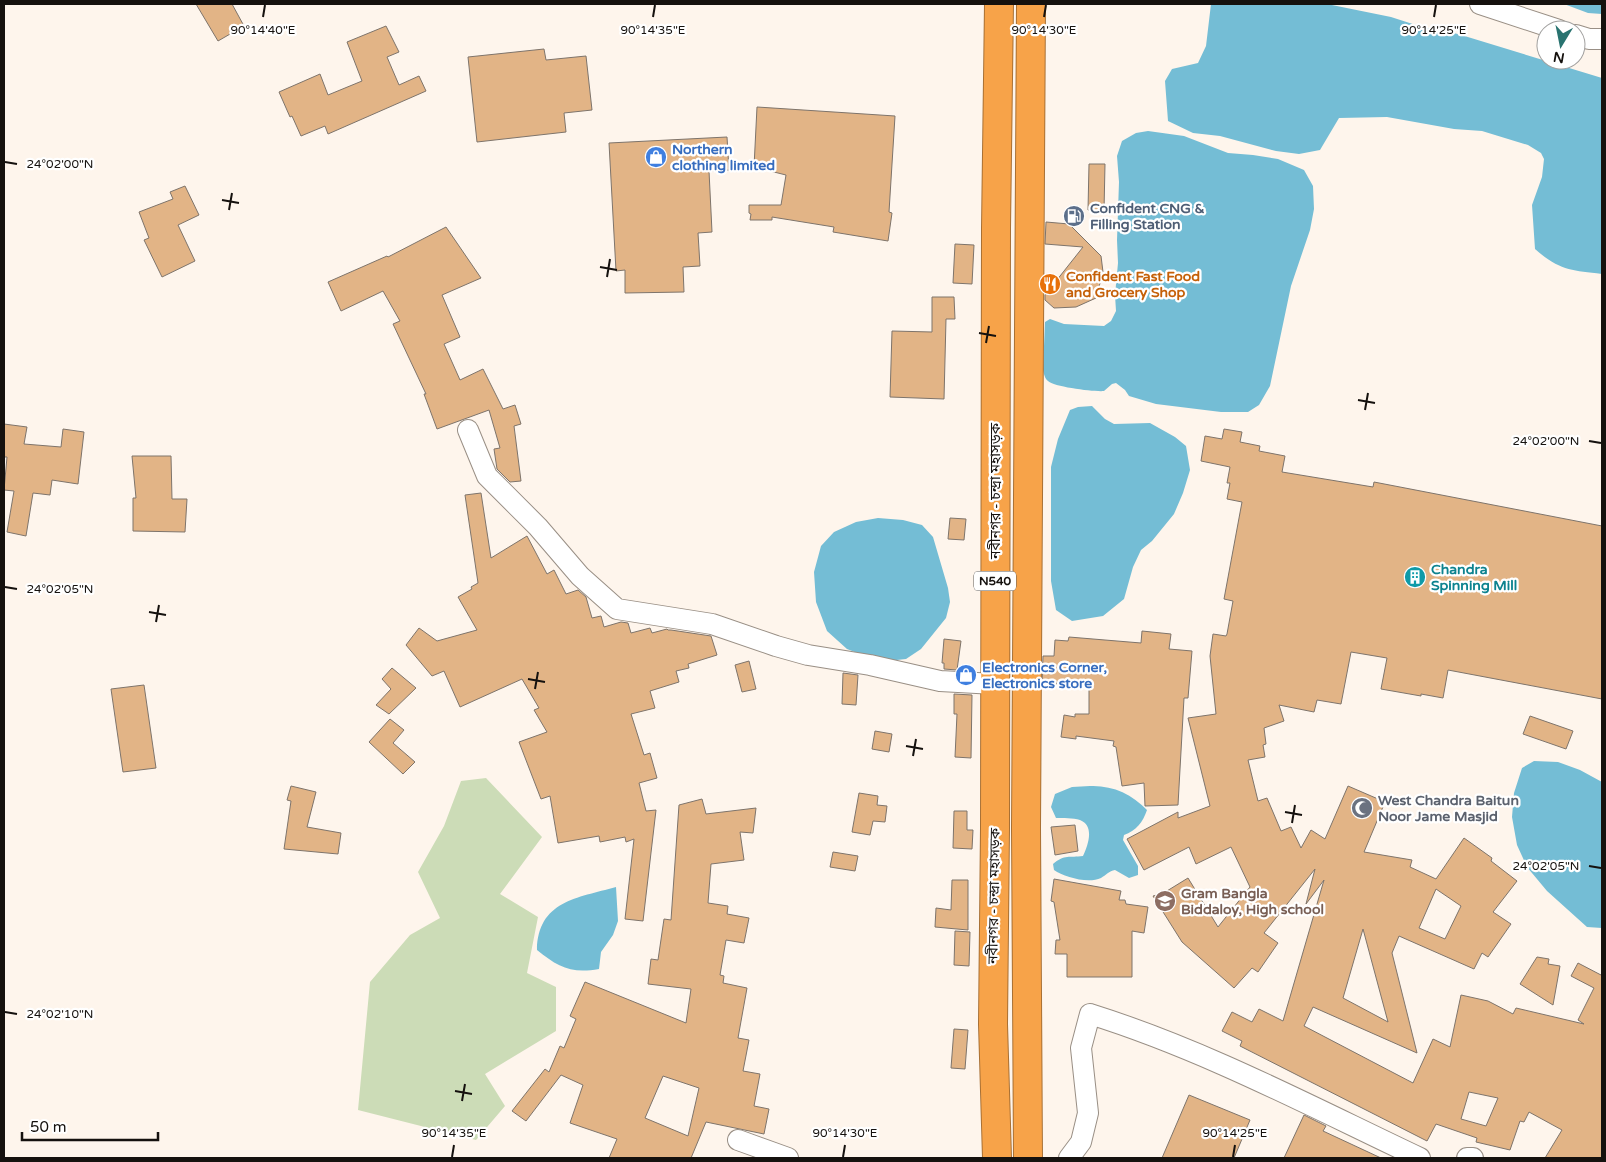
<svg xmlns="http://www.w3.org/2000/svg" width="1606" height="1162" viewBox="0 0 1606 1162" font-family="'Varela Round','Noto Sans Bengali',sans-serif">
<rect width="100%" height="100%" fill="#fef5ec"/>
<path fill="#ccdcb7" d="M486 778 542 837 500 894 538 917 527 973 556 987V1031L485 1074 505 1106 476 1140 358 1110 370 982 410 935 440 918 418 872 444 826 461 781Z"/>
<path fill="#74bdd5" d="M1211 4H1327L1391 17 1422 27 1458 34 1602 78V274C1571 270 1560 271 1535 249L1532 205 1542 177 1544 159 1541 153 1528 145 1482 131 1454 129 1387 117 1339 118 1320 150 1299 154 1276 151 1220 136 1193 133 1168 121 1165 81 1172 69 1198 63 1206 46Z
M1564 4H1602V14L1588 13Z
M1148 131 1184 136 1228 153 1253 155 1278 159 1304 170 1313 186 1314 209 1310 230 1291 286 1270 386 1259 405 1248 412H1221L1156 404 1129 396 1125 390 1116 383 1112 384 1104 391C1095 392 1054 387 1048 381 1045 379 1044 374 1043 370L1045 322 1050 319 1064 324 1104 326 1111 321 1116 311 1115 295 1118 263 1117 240 1119 182 1117 156 1122 141 1136 133Z
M1092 406 1105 419 1114 424 1150 423 1175 437 1186 446 1190 470 1183 493 1174 514 1152 541 1141 550 1133 567 1124 599 1103 616 1072 621 1056 610 1051 581V467L1058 439 1070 410 1078 407Z
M878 518 903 520 922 525 933 537 948 588 950 602 946 618 921 649 906 659 887 661 865 656 847 649 827 631 816 602 814 572 821 546 834 532 856 522Z
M1534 761 1558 762 1580 770 1602 782V928L1587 927 1547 891 1527 867 1517 845 1512 817 1514 793 1522 768Z
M1090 786C1112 785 1132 794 1147 810 1143 822 1136 831 1124 835L1123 840 1138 866V875L1129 878 1115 870C1109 871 1106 875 1101 878 1088 884 1064 877 1054 870L1053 864C1065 854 1069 858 1083 856 1088 845 1095 826 1080 820 1073 818 1063 818 1056 818L1051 807 1055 794 1072 787Z
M616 887 618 921 613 935 601 952 599 969C571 974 558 967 537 950 538 901 577 898 616 887Z"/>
<path fill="#e2b486" stroke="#7e746b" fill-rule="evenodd" d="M196 4H232L244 26 218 41Z
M386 26 399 52 387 57 399 85 419 76 426 91 328 134 325 126 301 136 292 116 290 117 279 92 320 74 328 95 362 81 347 42Z
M544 49 546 60 586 56 592 110 564 113 566 132 477 142 468 57Z
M757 107 895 116 889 212 892 213 888 241 833 232 834 227 772 217V220H750L751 214 749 213V205H781L786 175 754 167Z
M727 137 729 170 709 171 712 232 698 233 700 266 683 267 684 292 625 293V270L616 271 609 143Z
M1089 164H1105L1104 211 1088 210Z
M185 186 199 215 178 225 195 261 162 277 144 240 149 238 139 212 173 199 170 192Z
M1046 222 1069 224 1101 256 1103 272 1096 298 1076 307 1054 308 1045 300V295L1083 247 1045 244Z
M446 227 481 278 442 295 460 337 444 344 460 380 483 369 503 409 515 405 521 424 514 426 521 481 510 482 497 469 494 449 500 448 489 410 437 429 424 394H426L393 324 400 321 383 291 341 311 328 282 387 256 388 257Z
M955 244 974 245 972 284 953 283Z
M932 297H954L955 319H946L944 399 890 397 892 331 932 332Z
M4 424 27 427 24 444 61 447 63 429 84 432 78 484 52 480 50 495 33 493 26 536 7 532 14 491 4 490 7 457H4Z
M1224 429 1242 432 1240 442 1260 446 1259 451 1285 456 1282 472 1373 487 1374 482 1602 526V699L1448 670 1443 698 1421 694V696L1381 689 1387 658 1351 652 1341 704 1317 700 1314 712 1279 705 1284 721 1264 728 1266 744 1263 745 1265 757 1248 760 1258 801 1267 798 1281 831 1291 827 1301 848 1311 830 1325 839 1348 786 1385 802 1364 852 1412 860 1410 867 1436 879 1464 838 1492 858 1491 861 1517 881 1493 912 1511 924 1488 957 1482 953 1474 969 1399 936 1392 953 1417 1053 1313 1007 1304 1026 1413 1083 1433 1039 1450 1047 1461 995 1488 1001 1513 1014 1516 1008 1584 1024 1578 1020 1594 988 1571 976 1578 963 1601 975 1602 973V1158H1545L1562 1130 1529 1112 1524 1122 1520 1121 1510 1150 1476 1142 1477 1138 1436 1124 1427 1141 1240 1046 1242 1041 1222 1031 1232 1012 1252 1022 1259 1009 1283 1021 1324 880 1306 904 1315 869 1264 933 1278 943 1258 972 1252 968 1234 988 1182 942 1153 896 1162 894 1188 878 1218 927 1250 887 1231 847 1196 864 1189 847 1144 870 1127 839 1178 812V818L1210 806 1188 718 1216 714 1210 656 1213 634 1226 636 1227 634 1233 601 1224 599 1242 502 1227 499 1230 483H1227L1230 467 1201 461 1205 436 1222 439ZM1436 889 1461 906 1445 939 1419 928ZM1363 929 1388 1022 1343 998ZM1469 1092 1498 1098 1486 1126 1461 1119Z
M132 456H171L172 499H187L185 532 133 531V498H136Z
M481 493 491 558 527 536 547 574 554 570 566 594 578 590 586 597 592 618 601 616 604 627 621 622 628 623 631 633 650 628 652 633 667 629 668 630H671L711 636 717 655 688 664 689 668 676 671 679 682 650 691 655 708 631 714 644 755 650 753 657 778 639 783 646 811 656 810 643 921 625 919 634 839 626 842 625 837 600 842 599 836 558 843 550 796 541 799 519 742 547 732 534 710 539 708 522 679 460 707 444 671 432 676 406 645 419 628 437 641 477 630 458 597 472 589 471 587 478 583 465 495Z
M950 518 966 519 964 540 948 539Z
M1142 631 1171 634 1169 649 1192 651 1188 698H1184L1178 805 1145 806 1144 783 1122 786 1116 747 1113 746 1114 741 1076 736V739L1061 737 1064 715 1075 717V714H1089V685L1057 682V684L1042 683 1043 656H1054L1055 640 1068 641 1069 637 1141 643Z
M944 639 961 641 957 670 944 669V663H942Z
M749 661 756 689 742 692 735 665Z
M392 668 416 688 389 714 376 705 391 689 382 679Z
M843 673 858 675 856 705 842 704Z
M144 685 156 768 123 772 111 689Z
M954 694 972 695 971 758 955 757 957 714H954Z
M1530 716 1573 731 1566 749 1523 734Z
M390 719 404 730 393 743 415 762 403 774 369 742Z
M875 731 892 734 889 752 872 749Z
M291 786 316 792 307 827 341 833 338 854 284 849 291 801 287 800Z
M859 793 878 796 877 805 887 806 885 822 873 821 870 835 852 832Z
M702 799 706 814 756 808 753 833 740 832 744 860 711 864 708 903 728 906 727 914 749 918 744 943 726 940 720 975 724 976 723 983 747 988 738 1038 749 1040 743 1071 760 1074 754 1106 769 1109 764 1134 706 1122 691 1158H609L617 1139 570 1123 583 1085 561 1075 526 1121 512 1111 545 1069 549 1072 560 1046 564 1048 576 1019 570 1016 585 982 686 1023 691 989 648 984 651 959 658 960 664 919 671 920 679 805ZM663 1076 699 1088 688 1136 645 1118Z
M954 811H967V830H973L972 849 953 848Z
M1075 825 1078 851 1055 855 1051 827Z
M833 852 858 856 855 871 830 867Z
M1054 879 1121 891 1119 900H1125L1126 904 1148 907 1144 933 1132 931V977H1067V954H1055L1056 940H1060L1054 902 1051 901Z
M952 880H968V930L935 927 936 908 951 910Z
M955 931 970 932 969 966 954 965Z
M1537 957 1549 959 1548 964 1560 966 1553 1005 1520 984Z
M954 1029 968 1030 965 1069 951 1068Z
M1189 1095 1250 1120 1234 1158H1162Z
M1304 1115 1326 1126 1323 1131 1381 1158H1284Z"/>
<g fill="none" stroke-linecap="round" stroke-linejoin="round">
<g stroke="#998f85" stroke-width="22">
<path id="minor" d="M1480 4 1559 30
M1576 35 1589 39H1602
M468 430 487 476 538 527 580 576 617 609 712 624 776 646 808 655 870 665 940 681 995 684
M738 1140 788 1158
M1069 1158 1081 1142 1088 1113 1081 1048 1090 1014C1205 1050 1312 1107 1420 1158
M1467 1158H1473"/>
</g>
<g stroke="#a87034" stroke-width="30">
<path id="highway" d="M997 1158 993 1024 995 828 996 228 999 4
M1028 1158 1026 828 1031 4"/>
</g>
<use href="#minor" stroke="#fff" stroke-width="20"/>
<use href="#highway" stroke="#f7a349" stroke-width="28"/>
</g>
<path fill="none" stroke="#15110e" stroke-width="2" d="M263 17 265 5M653 17 655 5M1044 17 1046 5M1434 17 1436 5M5 162 17 164M222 200 239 203M229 210 232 193M600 267 617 270M607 277 610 259M979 333 996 336M986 343 989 326M1358 400 1375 403M1365 410 1368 393M1589 441 1601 443M5 587 17 589M149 612 166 615M156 622 159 605M528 679 545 682M535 689 538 672M906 746 923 749M913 756 916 739M1285 812 1302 815M1292 823 1295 805M1589 866 1601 868M5 1012 17 1014M455 1091 472 1094M462 1101 465 1084M452 1157 454 1145M843 1157 845 1145M1233 1157 1235 1145"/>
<defs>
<g id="shop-disc" transform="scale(1.125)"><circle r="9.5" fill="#3f7fe0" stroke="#fff"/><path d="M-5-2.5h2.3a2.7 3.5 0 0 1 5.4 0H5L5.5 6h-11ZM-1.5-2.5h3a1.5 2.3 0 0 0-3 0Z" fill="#fff"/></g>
<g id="fuel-disc" transform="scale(1.125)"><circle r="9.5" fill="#5c6f8a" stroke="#fff"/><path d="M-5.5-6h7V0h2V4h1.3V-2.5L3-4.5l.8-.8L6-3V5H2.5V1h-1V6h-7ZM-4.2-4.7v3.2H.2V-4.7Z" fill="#fff"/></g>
<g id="restaurant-disc" transform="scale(1.125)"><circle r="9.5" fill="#e8710a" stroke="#fff"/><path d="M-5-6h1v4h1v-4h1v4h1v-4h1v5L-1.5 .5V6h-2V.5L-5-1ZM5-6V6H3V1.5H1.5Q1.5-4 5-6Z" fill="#fff"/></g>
<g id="building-disc" transform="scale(1.125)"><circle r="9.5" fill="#0f9aa8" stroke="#fff"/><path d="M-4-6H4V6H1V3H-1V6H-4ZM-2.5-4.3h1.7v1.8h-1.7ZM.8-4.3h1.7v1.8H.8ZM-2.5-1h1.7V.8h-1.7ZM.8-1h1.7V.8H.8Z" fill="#fff"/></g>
<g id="mosque-disc" transform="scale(1.125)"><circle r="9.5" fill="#6b7280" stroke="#fff"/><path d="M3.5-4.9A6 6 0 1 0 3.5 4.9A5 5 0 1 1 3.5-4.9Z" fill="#fff"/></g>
<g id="school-disc" transform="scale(1.125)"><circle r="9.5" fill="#8d6e63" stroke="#fff"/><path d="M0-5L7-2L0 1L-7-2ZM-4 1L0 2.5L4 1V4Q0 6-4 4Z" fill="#fff"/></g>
</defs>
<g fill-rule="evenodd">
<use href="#shop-disc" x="656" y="157"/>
<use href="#fuel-disc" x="1074" y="216"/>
<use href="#restaurant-disc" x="1050" y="284"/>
<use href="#building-disc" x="1415" y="577"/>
<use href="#shop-disc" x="966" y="675"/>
<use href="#mosque-disc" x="1362" y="808"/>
<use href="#school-disc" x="1165" y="901"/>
</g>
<g text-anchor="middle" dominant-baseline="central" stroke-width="4.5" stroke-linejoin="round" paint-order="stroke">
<rect fill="#fff" stroke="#5b5856" stroke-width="1" x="974" y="571.5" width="42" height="19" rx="4"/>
<g font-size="12" font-weight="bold" fill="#15110e">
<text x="995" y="581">N540</text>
</g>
<g font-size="14" font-weight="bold" fill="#366cbe" stroke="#fff" text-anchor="start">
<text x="672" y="149">Northern<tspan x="672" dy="16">clothing limited</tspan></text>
<text x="982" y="667">Electronics Corner,<tspan x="982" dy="16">Electronics store</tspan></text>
</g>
<g font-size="14" font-weight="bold" fill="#4e5e75" stroke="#fff" text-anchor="start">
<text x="1090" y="208">Confident CNG &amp;<tspan x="1090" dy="16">Filling Station</tspan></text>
</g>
<g font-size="14" font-weight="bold" fill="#c56008" stroke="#fff" text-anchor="start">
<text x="1066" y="276">Confident Fast Food<tspan x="1066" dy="16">and Grocery Shop</tspan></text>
</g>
<g font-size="14" fill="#15110e" stroke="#fff">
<text transform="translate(995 491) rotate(-90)">নবীনগর - চন্দ্রা মহাসড়ক</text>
<text transform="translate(994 896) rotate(-89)">নবীনগর - চন্দ্রা মহাসড়ক</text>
</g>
<g font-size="14" font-weight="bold" fill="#0d838f" stroke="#fff" text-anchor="start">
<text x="1431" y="569">Chandra<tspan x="1431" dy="16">Spinning Mill</tspan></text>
</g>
<g font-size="14" font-weight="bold" fill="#5b616d" stroke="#fff" text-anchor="start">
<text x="1378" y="800">West Chandra Baitun<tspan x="1378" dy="16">Noor Jame Masjid</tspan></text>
</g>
<g font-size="14" font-weight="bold" fill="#785e54" stroke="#fff" text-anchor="start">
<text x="1181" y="893">Gram Bangla<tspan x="1181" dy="16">Biddaloy, High school</tspan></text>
</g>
</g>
<g font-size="12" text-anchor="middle" fill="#15110e" stroke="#fff" stroke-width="4.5" stroke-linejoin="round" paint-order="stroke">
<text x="263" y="34">90°14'40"E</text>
<text x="653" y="34">90°14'35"E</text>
<text x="1044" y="34">90°14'30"E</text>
<text x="1434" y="34">90°14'25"E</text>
<text x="60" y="168">24°02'00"N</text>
<text x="1546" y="445">24°02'00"N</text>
<text x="60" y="593">24°02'05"N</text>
<text x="1546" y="870">24°02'05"N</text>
<text x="60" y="1018">24°02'10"N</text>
<text x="454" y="1137">90°14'35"E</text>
<text x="845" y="1137">90°14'30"E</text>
<text x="1235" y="1137">90°14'25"E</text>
</g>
<rect width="1606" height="1162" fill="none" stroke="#15110e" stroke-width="10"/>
<g transform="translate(1561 45) rotate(190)"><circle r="24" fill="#ffffff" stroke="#a1a09f"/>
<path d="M0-4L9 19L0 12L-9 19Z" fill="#297370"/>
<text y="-8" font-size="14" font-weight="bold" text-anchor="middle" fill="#15110e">N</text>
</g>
<path d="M22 1132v8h136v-8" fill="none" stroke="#15110e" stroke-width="2.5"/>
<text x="30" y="1132" font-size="15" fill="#15110e" stroke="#ffffff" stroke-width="4" paint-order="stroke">50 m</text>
</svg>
